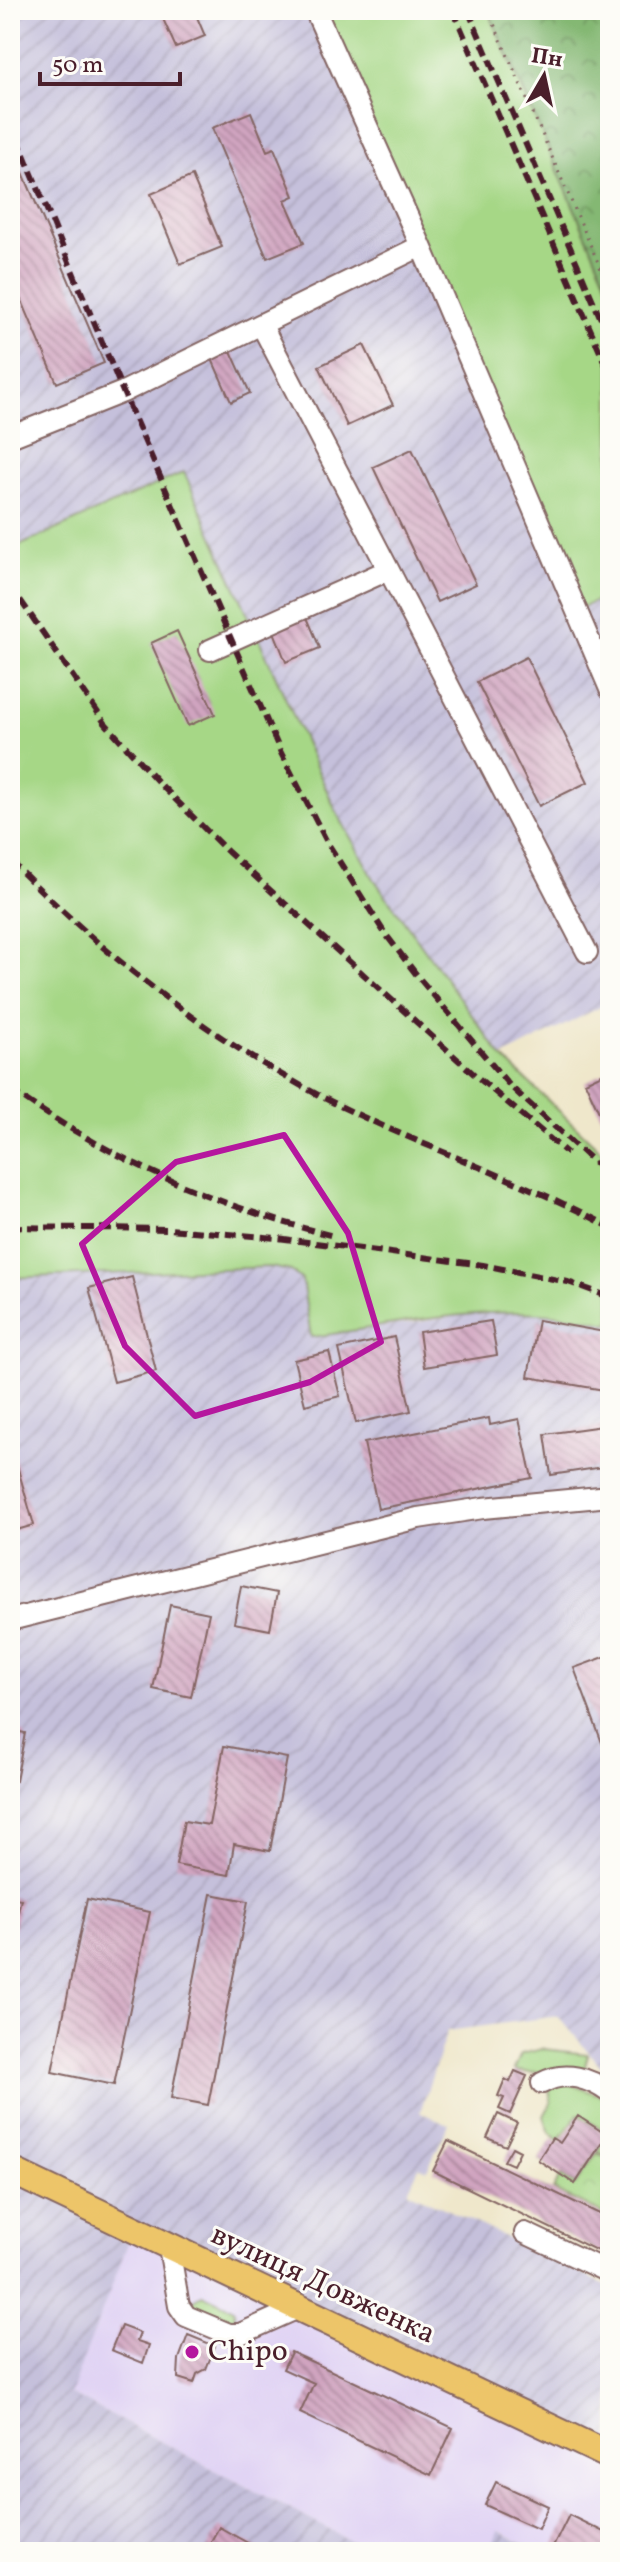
<svg xmlns="http://www.w3.org/2000/svg" width="620" height="2562" viewBox="0 0 620 2562" font-family="Vollkorn,serif">
<defs>
<pattern id="industrial-furrows" width="10" height="10" patternUnits="userSpaceOnUse" patternTransform="scale(2)"><rect width="10" height="10" fill="#c5c0db"/><path d="M-1 1l2-2M0 10L10 0M9 11l2-2" fill="none" stroke="#aba5bc"/></pattern>
<pattern id="forest-crowns" width="20" height="18" patternUnits="userSpaceOnUse" patternTransform="scale(2)"><rect width="20" height="18" fill="#84b873"/><path d="M2 6a3 3 0 1 1 6 0M12 15a3 3 0 1 1 6 0" fill="none" stroke="#6e955f"/></pattern>
<pattern id="park-crowns" width="20" height="18" patternUnits="userSpaceOnUse" patternTransform="scale(2)"><rect width="20" height="18" fill="#a6d786"/><path d="M2 6a3 3 0 1 1 6 0M12 15a3 3 0 1 1 6 0" fill="none" stroke="#90b874"/></pattern>
<pattern id="building-back-hatch" width="6" height="6" patternUnits="userSpaceOnUse" patternTransform="scale(2)"><rect width="6" height="6" fill="#d0a4c0"/><path d="M-1 5l2 2M0 0l6 6M5-1l2 2" fill="none" stroke="#ab859c"/></pattern>
</defs>
<rect width="100%" height="100%" fill="#fdfcf7"/>
<filter id="ink" filterUnits="userSpaceOnUse"><feTurbulence type="fractalNoise" baseFrequency=".0125" numOctaves="2"/><feDisplacementMap in="SourceGraphic" scale="16" xChannelSelector="R" yChannelSelector="G"/><feConvolveMatrix kernelMatrix="1 2 1 2 8 2 1 2 1" color-interpolation-filters="sRGB"/></filter>
<filter id="wash" filterUnits="userSpaceOnUse"><feTurbulence type="fractalNoise" baseFrequency=".006" numOctaves="4" result="noise"/><feDisplacementMap in="SourceGraphic" scale="32" xChannelSelector="R" yChannelSelector="G"/><feGaussianBlur stdDeviation="1.8" result="paint"/><feColorMatrix in="noise" values="0 0 0 0 0 0 0 0 0 0 0 0 0 0 0 0 0 1.4 0 .05"/><feComposite in="paint" operator="in"/></filter>
<g filter="url(#wash)">
<rect width="100%" height="100%" fill="#efe7cb"/>
<path fill="#e1d4f4" d="M133 2230 610 2456V2552H543L499 2531 489 2552H371L68 2393Z"/>
<path fill="url(#industrial-furrows)" d="M10 10H315L576 610 610 595V1002L502 1057 374 879 337 813 184 472 10 550Z
M270 1267 291 1271 302 1280 312 1337 510 1309 547 1311 610 1324V2077L558 2016 447 2031 420 2112 449 2124 427 2170 419 2167 408 2191 610 2287V2456L133 2230 70 2394 371 2552H10V1278Z
M498 2531 543 2552H489Z"/>
<path fill="#a6d786" stroke="#787b58" stroke-width="2" d="M315 10H488L610 290V595L576 610Z
M184 472 337 813 374 879 502 1057 610 1159V1324C511 1297 411 1323 311 1337L302 1280 291 1271 270 1267 10 1278V550Z
M543 2049 588 2054 584 2071C560 2067 533 2077 514 2070L521 2054Z
M564 2082 610 2099V2158L598 2151 608 2134 578 2114 559 2140 550 2133 544 2116 551 2103 549 2087Z
M202 2294 234 2309 235 2317 229 2326 195 2314 192 2302Z"/>
<path fill="url(#forest-crowns)" stroke="#676c4f" stroke-width="2" d="M488 10H610V290Z"/>
<path fill="url(#park-crowns)" stroke="#787b58" stroke-width="2" d="M597 2153 610 2160 607 2185 610 2187V2217L553 2190 561 2176 575 2185Z"/>
<g id="blocks">
<path fill="url(#building-back-hatch)" d="M159 10H194L205 36 176 48Z
M251 112 267 151 274 148 294 196 285 200 304 243 267 258 212 128Z
M18 161 104 363 57 383 10 273V165Z
M192 176 222 247 180 264 151 194Z
M364 345 393 405 347 426 319 366Z
M231 351 250 393 231 402 212 359Z
M412 449 476 584 437 602 373 467Z
M306 615 320 648 286 662 273 629Z
M177 631 215 714 188 726 151 643Z
M526 657 588 782 539 806 477 682Z
M610 1070V1136L585 1082Z
M132 1277 156 1371 114 1382 89 1288Z
M538 1320 610 1333V1391L528 1377Z
M491 1321 497 1355 424 1367 419 1332Z
M394 1337 411 1411 356 1423 339 1349Z
M329 1352 340 1396 305 1405 294 1360Z
M489 1418 490 1425 519 1419 532 1478 378 1509 364 1443Z
M610 1425V1466L551 1475 545 1434Z
M10 1441 34 1525 10 1532Z
M241 1586 277 1593 270 1630 234 1623Z
M170 1605 209 1613 191 1697 153 1689Z
M610 1655V1764L574 1668Z
M10 1730 25 1733 16 1781 10 1780Z
M224 1746 287 1758 270 1851 234 1844 229 1875 176 1865 184 1821 209 1825Z
M211 1894 248 1901 208 2105 171 2098Z
M10 1897 21 1899 11 1941H10Z
M87 1899 150 1912 114 2085 52 2072Z
M515 2071 527 2076 510 2114 499 2109 504 2098 498 2096 505 2079 510 2082Z
M498 2114 517 2123 506 2146 487 2138Z
M578 2116 607 2135 575 2184 538 2160 552 2138 560 2143Z
M448 2141 610 2219V2257L433 2171Z
M512 2147 520 2151 513 2165 504 2161Z
M121 2326 140 2333 137 2341 149 2345 143 2363 111 2350Z
M188 2335 215 2346 206 2369 197 2374 194 2383 178 2378 179 2359Z
M291 2352 453 2428 431 2475 300 2413 314 2383 283 2369Z
M496 2482 548 2506 538 2529 485 2505Z
M569 2515 610 2535V2552L552 2549Z
M219 2527 264 2552H205Z"/>
</g>
</g>
<g filter="url(#ink)">
<use href="#blocks" fill-opacity="0" stroke="#846563" stroke-width="2"/>
<g fill="none" stroke-linecap="round" stroke-linejoin="round">
<g stroke="#846563" stroke-width="24">
<path id="minor" d="M315 10 421 246 610 689
M262 326 587 952
M10 437 123 392 421 246
M210 650 386 571
M10 1620 418 1518 483 1508 610 1496
M542 2083C565 2070 590 2078 610 2093
M525 2233 610 2273
M169 2247 179 2306 186 2316 229 2334H240L298 2308"/>
</g>
<g stroke="#846563" stroke-width="30">
<path id="major" d="M10 2170 610 2456"/>
</g>
<path stroke="#846563" stroke-width="3" stroke-dasharray="2 6" stroke-linecap="butt" d="M488 10 610 290"/>
<use href="#minor" stroke="#fff" stroke-width="20"/>
<use href="#major" stroke="#edc569" stroke-width="26"/>
<path stroke="#4a1f2b" stroke-width="6" stroke-dasharray="12 6" stroke-linecap="butt" d="M453 10 610 375
M468 10 610 340
M10 121 123 392 281 753 327 842 384 932 419 978 510 1086 610 1177
M10 585 105 723 159 783 228 852 476 1076 567 1153
M10 860C94 945 186 1021 291 1080 392 1138 507 1172 610 1227
M10 1089C109 1159 217 1207 334 1236
M10 1227 169 1229 277 1238 483 1265 568 1282 610 1297"/>
</g>
</g>
<path fill="none" stroke="#b5179e" stroke-width="6" stroke-linejoin="round" d="M284 1135 348 1233 381 1342 310 1382 195 1416 125 1346 82 1244 176 1162Z"/>
<circle fill="#b5179e" stroke="#fdfcf7" stroke-width="3" cx="192" cy="2352" r="8"/>
<g text-anchor="middle" dominant-baseline="central" stroke-width="6" stroke-linejoin="round" paint-order="stroke">
<g font-size="30" fill="#4a1f2b" stroke="#fdfcf7">
<text transform="translate(323 2285) rotate(25)">вулиця Довженка</text>
</g>
<g font-size="30" fill="#4a1f2b" stroke="#fdfcf7" text-anchor="start">
<text x="208" y="2352">Chipo</text>
</g>
</g>
<rect width="620" height="2562" fill="none" stroke="#fdfcf7" stroke-width="40"/>
<g transform="translate(544 76) rotate(9)" stroke="#fdfcf7" stroke-width="6" paint-order="stroke">
<path d="M0-6L14 30L0 20L-14 30Z" fill="#4a1f2b"/>
<text y="-12" font-size="22" font-weight="bold" text-anchor="middle" fill="#4a1f2b">Пн</text>
</g>
<path d="M40 72v12h140v-12" fill="none" stroke="#4a1f2b" stroke-width="4"/>
<text x="52" y="72" font-size="24" fill="#4a1f2b" stroke="#fdfcf7" stroke-width="6" paint-order="stroke">50 m</text>
</svg>
